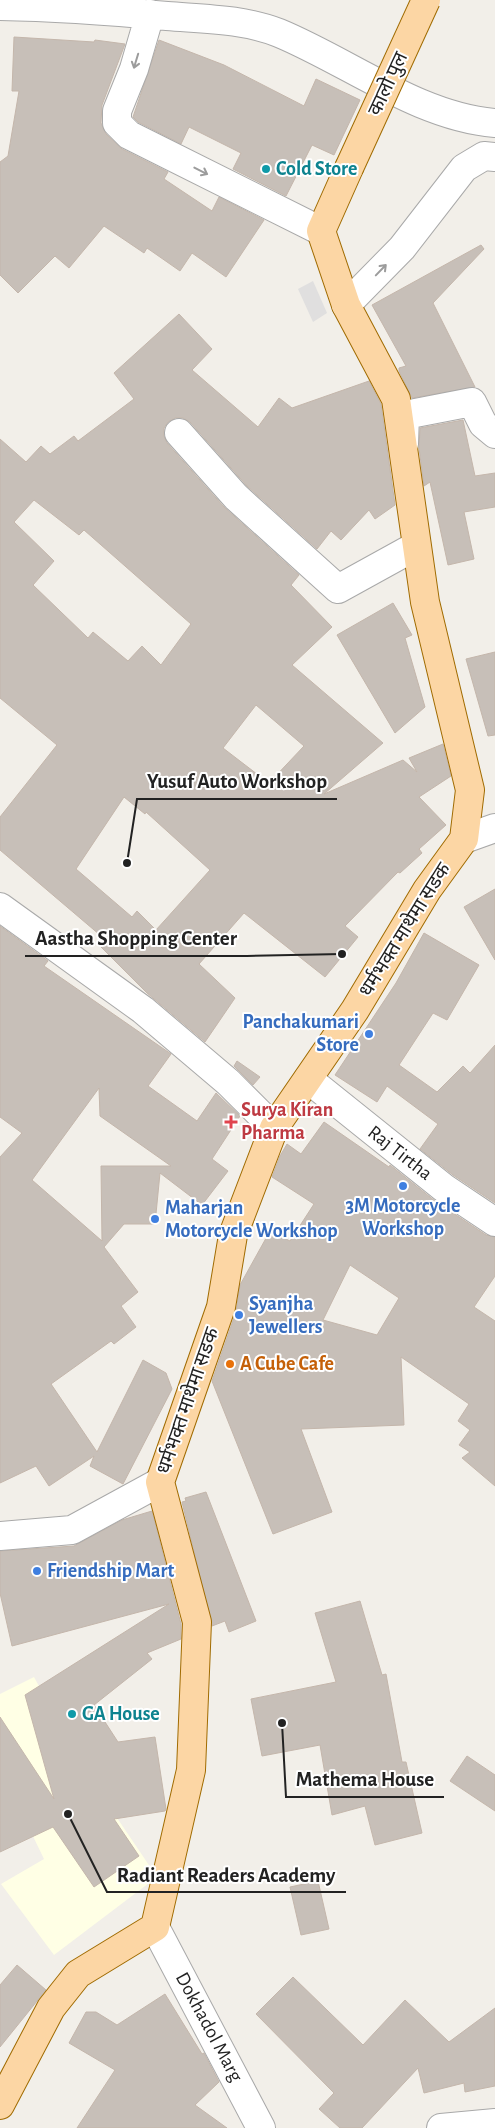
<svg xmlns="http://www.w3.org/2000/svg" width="495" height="2128" viewBox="0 0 495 2128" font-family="'Alegreya Sans','Noto Sans Devanagari',sans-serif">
<rect width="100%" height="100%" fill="#f2efe9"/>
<path fill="#e0dfdf" d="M313 281 327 313 313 322 298 289Z"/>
<path fill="#ffffe5" d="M34 1677 84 1769 157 1877 54 1955 1 1884 44 1859 0 1768V1694Z"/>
<path fill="#c7bfb8" stroke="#c4b6ab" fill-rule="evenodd" d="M14 37 94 42 95 40 125 44 102 105 101 123 106 134 122 149 168 172 164 179 212 211 219 197 264 220 226 277 192 253 180 271 147 248 144 253 104 226 69 268 55 256 18 293 0 275V162L8 156 19 91H12Z
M159 40 224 65 304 106 316 79 360 100 334 155 312 145 286 196 233 169 241 153 189 127 181 144 138 122 133 117Z
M481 245 484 249 433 303 475 387 412 398 399 371V368L406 366 372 305Z
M179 314 212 349 192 370 258 427 279 398 292 408 369 381 381 404 395 505 375 519 369 510 341 540 331 531 317 549 247 486 190 422 183 418H175L168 422 164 428V436L167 443 224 507 299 575 291 585 332 627 292 665 383 743 324 794 403 760 417 772 409 758 443 744 451 776 419 797 446 825 419 849 422 853 400 873 398 872 345 926 358 937 325 977 244 913 199 964 235 998 205 1042 147 993 101 947 107 941 0 850V817L57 745 0 698V439L26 462 41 446 50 454 74 436 78 441 134 399 114 373ZM34 500 79 535 84 530 191 624 161 665 142 646 128 661 93 632 88 638 33 585 54 561 14 522ZM256 705 304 746 270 782 267 780 266 781 223 748ZM124 797 145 814 146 812 210 870 156 930 137 911 132 917 76 869Z
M463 420 475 476 495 473V507L464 512 474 559 448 565 430 482 424 486 419 448 420 428Z
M393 603 412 635 405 638 425 707 395 733 337 635Z
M495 652V735L488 736 466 659Z
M495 889V960L464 907Z
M0 926 48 961 44 966 171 1054 148 1086 197 1121 216 1093 240 1116 212 1159 228 1171 202 1205 160 1173 155 1224H124L104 1247 138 1292 121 1306 136 1327 114 1344 111 1341 51 1384 97 1452 143 1360 166 1373 172 1389 123 1484 90 1466 94 1456 49 1486 36 1466 0 1483V1157L22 1133 0 1117ZM99 1088 100 1116 171 1166H101L102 1241 32 1180Z
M424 933 479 965 447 1020 433 1013 399 1065 437 1092 463 1066 470 1073 495 1045V1203L453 1175 420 1149 438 1124 387 1086 377 1102 335 1075 396 983Z
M237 1061 260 1077 253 1085 234 1066Z
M324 1122 389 1167 390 1165 435 1201 486 1235 495 1237V1276L474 1307 495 1321V1486L462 1458 470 1452 459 1445 470 1430 458 1421 469 1404 401 1357 404 1425 301 1429 332 1512 273 1534 212 1381 236 1312 240 1285 270 1231 290 1241 314 1204 272 1177 280 1156 287 1144 301 1154ZM350 1265 399 1298 377 1335 323 1320Z
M206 1492 256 1621 229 1632 225 1621 212 1626 182 1502 186 1501 185 1498Z
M152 1511 181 1624V1639L147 1653 152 1659 94 1705 118 1742 155 1737 166 1809 165 1811 114 1819 139 1856 94 1887 53 1827 0 1852V1717L54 1799 25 1695 169 1604 12 1646 0 1593V1551L74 1546 122 1520Z
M360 1601 382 1675 386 1674 402 1762H406L422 1833 375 1845 365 1806 332 1815 320 1745 262 1756 251 1699 336 1682 315 1613Z
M467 1756 495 1775V1811L450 1781Z
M318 1881 329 1929 301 1935 290 1887Z
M17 1965 46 1990 0 2047V1985Z
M293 1977 363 2045 405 2000 449 2042 495 2008V2086L465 2092 464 2083 424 2093 418 2068 362 2128H340L319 2109 334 2093 256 2014Z
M165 1994 202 2054 204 2053 219 2082 195 2105 227 2128H77L115 2070 69 2043 86 2012H96L117 2025Z"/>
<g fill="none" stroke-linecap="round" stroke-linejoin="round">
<g stroke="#a9a9a9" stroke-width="30">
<path id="minor" d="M0 6C56 7 111 11 167 16 204 19 244 19 279 33 349 62 419 117 495 123
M150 14 134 69 117 111V123L129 135 321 231
M346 305 402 248 464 168 484 156 495 157
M179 433 236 497 338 589 416 546
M404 444 405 415 472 402 483 424 495 434
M464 839 495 828
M0 907 143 1010 228 1082 274 1128
M308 1079 444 1188 495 1222
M0 1536 72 1530 160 1482
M155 1927 261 2128
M441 2128 495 2123"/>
</g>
<g stroke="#a06b00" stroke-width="30">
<path id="major" d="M0 2105 51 2008 78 1974 155 1927 191 1770 197 1622 160 1482 221 1307 233 1235 274 1128 355 1010 427 890 464 839 470 790 425 602 396 399 346 305 321 231 349 168"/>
</g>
<use href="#minor" stroke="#fff" stroke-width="28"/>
<use href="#major" stroke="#fcd6a4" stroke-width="28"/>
<g stroke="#a06b00" stroke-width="30" stroke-linecap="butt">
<path id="major-bridge" d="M349 168 426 0"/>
</g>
<use href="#major-bridge" stroke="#fcd6a4" stroke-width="28"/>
</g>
<defs><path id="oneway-shaft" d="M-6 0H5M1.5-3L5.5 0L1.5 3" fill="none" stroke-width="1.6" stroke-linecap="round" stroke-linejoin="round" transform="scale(1.25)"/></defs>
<g stroke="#9c9c9c">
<use href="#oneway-shaft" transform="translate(136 61) rotate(107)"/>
<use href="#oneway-shaft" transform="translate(201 171) rotate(27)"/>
<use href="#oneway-shaft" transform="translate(381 270) rotate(-46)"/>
</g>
<g fill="#0f9aa8" stroke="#fff" stroke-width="2">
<circle cx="266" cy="169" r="5"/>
<circle cx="72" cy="1714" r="5"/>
</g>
<g fill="#3f7fe0" stroke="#fff" stroke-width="2">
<circle cx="369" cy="1034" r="5"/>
<circle cx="403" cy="1186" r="5"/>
<circle cx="155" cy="1219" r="5"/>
<circle cx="239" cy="1315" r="5"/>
<circle cx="37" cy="1571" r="5"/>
</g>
<path fill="#e0444e" stroke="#fff" stroke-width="2" d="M228.5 1114.5h5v5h5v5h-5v5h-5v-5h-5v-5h5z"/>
<circle fill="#e8710a" stroke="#fff" stroke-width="2" cx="230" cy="1364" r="5"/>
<g text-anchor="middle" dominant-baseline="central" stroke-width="4" stroke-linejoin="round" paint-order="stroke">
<g font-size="20" fill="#222" stroke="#fff">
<text transform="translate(388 84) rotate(-65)">कालो पुल</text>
<text transform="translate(405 930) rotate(-58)">धर्मभक्त माथेमा सडक</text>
<text transform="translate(400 1153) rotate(38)">Raj Tirtha</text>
<text transform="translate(188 1401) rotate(-71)">धर्मभक्त माथेमा सडक</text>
<text transform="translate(209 2027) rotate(62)">Dokhadol Marg</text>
</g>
<g font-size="20" font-weight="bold" fill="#0d838f" stroke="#fff" text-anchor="start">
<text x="276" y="169">Cold Store</text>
<text x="82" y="1714">GA House</text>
</g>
<g font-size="20" font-weight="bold" fill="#366cbe" stroke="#fff" text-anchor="start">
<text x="359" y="1022" text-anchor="end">Panchakumari<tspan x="359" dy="23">Store</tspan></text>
<text x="403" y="1206" text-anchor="middle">3M Motorcycle<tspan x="403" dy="23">Workshop</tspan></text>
<text x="165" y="1208">Maharjan<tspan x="165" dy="23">Motorcycle Workshop</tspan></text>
<text x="249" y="1304">Syanjha<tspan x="249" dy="23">Jewellers</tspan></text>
<text x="47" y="1571">Friendship Mart</text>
</g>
<g font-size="20" font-weight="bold" fill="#be3a42" stroke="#fff" text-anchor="start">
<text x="241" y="1110">Surya Kiran<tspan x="241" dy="23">Pharma</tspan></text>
</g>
<g font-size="20" font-weight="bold" fill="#c56008" stroke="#fff" text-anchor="start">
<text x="240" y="1364">A Cube Cafe</text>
</g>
</g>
<path fill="none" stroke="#222" stroke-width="2" d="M127 863L137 799H337M342 954L247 956H25M282 1723L286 1797H444M68 1814L107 1892H346"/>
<g fill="#222" stroke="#fff" stroke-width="2">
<circle cx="127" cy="863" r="5"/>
<circle cx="342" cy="954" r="5"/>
<circle cx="282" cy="1723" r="5"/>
<circle cx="68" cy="1814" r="5"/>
</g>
<g font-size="21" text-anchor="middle" font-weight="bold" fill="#222" stroke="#fff" stroke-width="4" stroke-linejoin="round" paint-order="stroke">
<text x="237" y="788">Yusuf Auto Workshop</text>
<text x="136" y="945">Aastha Shopping Center</text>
<text x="365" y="1786">Mathema House</text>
<text x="226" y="1882">Radiant Readers Academy</text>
</g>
</svg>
